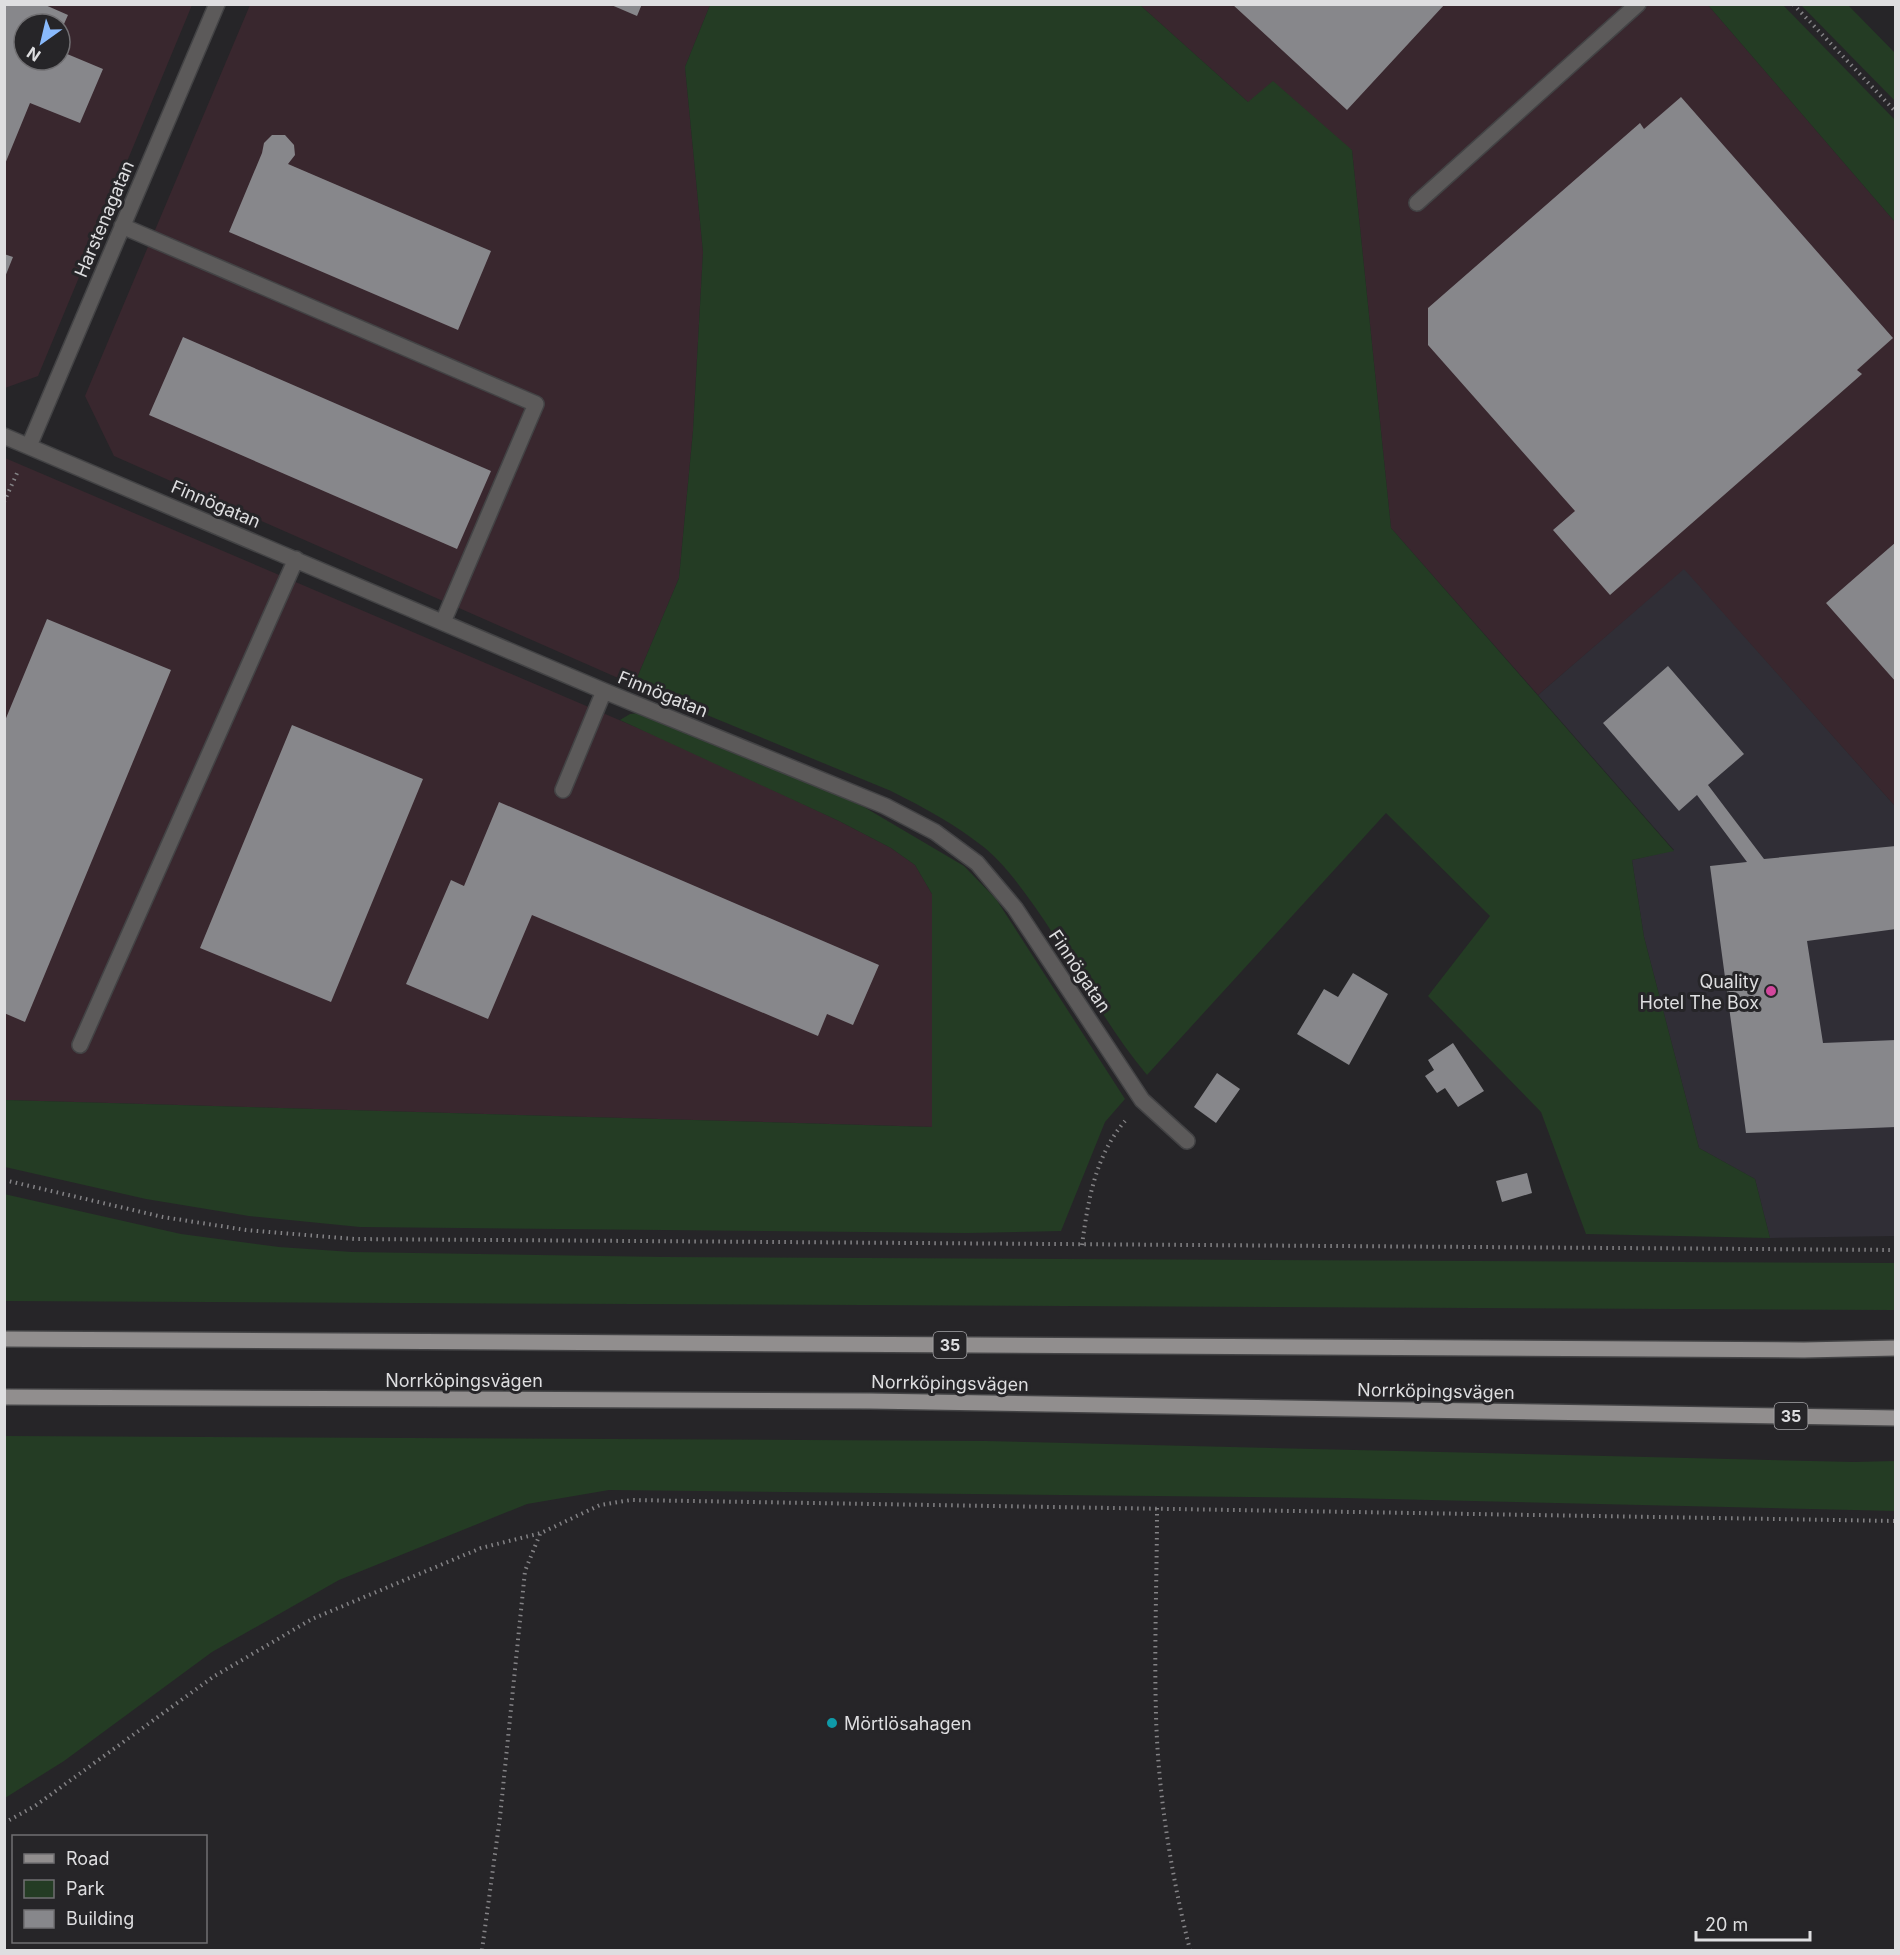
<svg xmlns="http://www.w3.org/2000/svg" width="1900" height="1955" viewBox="0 0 1900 1955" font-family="Inter,sans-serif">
<rect width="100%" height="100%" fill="#262528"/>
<path fill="#302e36" d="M1684 568 1895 806V1236L1770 1238 1755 1179 1699 1148 1644 937 1632 860 1674 850 1538 695Z"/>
<path fill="#39272e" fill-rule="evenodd" d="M4 5H192L38 376 5 388ZM24 24H60V60H24Z
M250 5H710L685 67 703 252 693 431 679 578 634 685 114 456 85 396Z
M1140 5H1708L1895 222V806L1684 569 1538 695 1391 528 1352 150 1248 102Z
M5 458 673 743 839 821 891 848 915 865 932 894 933 1127 5 1100Z"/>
<path fill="#243c24" d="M710 5H1140L1248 102 1273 81 1352 150 1391 528 1674 851 1632 860 1644 937 1699 1148 1755 1179 1770 1238 1586 1234 1541 1112 1428 996 1490 916 1386 813 1147 1075C1104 1024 1074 962 1035 907 1020 886 1005 865 985 848 956 825 925 808 891 791L634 685 679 578 693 431 703 252 685 67Z
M1708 5H1783L1895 120V222Z
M1801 5H1848L1895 53V101Z
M647 712 864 807 964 866 996 899 1125 1099 1105 1122 1061 1231 967 1233 360 1227 249 1216 146 1199 5 1167V1100L932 1127V894L915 865 891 848 839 821 620 720 630 714Z
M4 1194 181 1234 279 1247 352 1252 663 1257 1895 1263V1310L5 1301Z
M5 1436 985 1441 1854 1462 1895 1461 1896 1511 1345 1498 609 1490 527 1504 339 1580 212 1652 64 1761 5 1798Z"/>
<path fill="#87878b" d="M4 4H43L68 15 60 33V24H24V60H60V51L103 69 80 123 30 103 5 164Z
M609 4H642L637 16Z
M1232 4H1445L1347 110Z
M1681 97 1893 338 1857 370 1862 374 1610 595 1553 530 1575 511 1428 345V308L1640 123 1644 129Z
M272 135H285L294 145 295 155 288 164 491 251 458 330 229 232 262 153 264 143Z
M4 254 13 257 5 277H4Z
M183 337 491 471 457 549 149 415Z
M1896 542V682L1826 603Z
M47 619 171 670 25 1022 4 1013V723Z
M1668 666 1744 754 1708 785 1764 859 1896 846V929L1807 941 1823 1043 1896 1040V1127L1746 1133 1710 866 1747 862 1697 795 1679 811 1603 723Z
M292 725 423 779 331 1002 200 948Z
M499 802 879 965 853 1025 827 1014 818 1036 532 915 488 1019 406 984 451 880 464 886Z
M1353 973 1388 994 1349 1065 1297 1034 1324 989 1338 997Z
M1453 1043 1484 1091 1458 1107 1445 1088 1437 1093 1425 1076 1434 1070 1428 1060Z
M1217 1073 1240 1089 1216 1123 1194 1107Z
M1527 1173 1532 1193 1502 1202 1496 1181Z"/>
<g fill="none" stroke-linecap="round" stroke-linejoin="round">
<g stroke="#434345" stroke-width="18">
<path id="minor" d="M1417 203 1638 4
M122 226 536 404 443 622
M4 436 604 691 885 806 935 832 977 863 1015 908 1142 1100 1187 1141
M29 446 217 4
M563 790 604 691
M80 1045 296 559"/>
</g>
<g stroke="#434345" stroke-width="18">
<path id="major" d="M4 1339 1804 1350 1896 1348
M4 1397 870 1401 1896 1418"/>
</g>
<path stroke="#848386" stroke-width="4" stroke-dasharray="1.5 4.5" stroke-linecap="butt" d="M1793 4 1896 112
M4 502 18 471
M4 1180 163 1217 246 1230 354 1239 1896 1250
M1082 1245C1088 1201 1095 1156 1125 1121
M1157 1508C1157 1577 1154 1646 1156 1715 1158 1793 1171 1874 1190 1950
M4 1823 35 1806 213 1677 312 1619 481 1548 541 1533 600 1505 631 1500 1896 1521
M482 1950 500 1817 525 1571 540 1534"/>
<use href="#minor" stroke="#5c5a5a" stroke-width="15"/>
<use href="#major" stroke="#918e8e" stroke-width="15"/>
</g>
<circle fill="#d1479c" stroke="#262528" stroke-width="2" cx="1771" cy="991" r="6"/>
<circle fill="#0f9aa8" stroke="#262528" stroke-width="2" cx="832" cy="1723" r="6"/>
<g text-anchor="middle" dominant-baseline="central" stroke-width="6" stroke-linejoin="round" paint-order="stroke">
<g fill="#262528" stroke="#a7a6a9" stroke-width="1.5">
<rect x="933.5" y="1332" width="33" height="26" rx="4.5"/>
<rect x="1774.5" y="1403" width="33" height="26" rx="4.5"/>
</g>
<g font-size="16" font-weight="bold" fill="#dedee0">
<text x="950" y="1345">35</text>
<text x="1791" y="1416">35</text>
</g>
<g font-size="18" fill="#dedee0" stroke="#262528">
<text transform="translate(104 219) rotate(-67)">Harstenagatan</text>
<text transform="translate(216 504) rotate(23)">Finnögatan</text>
<text transform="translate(663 694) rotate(22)">Finnögatan</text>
<text transform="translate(1080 971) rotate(56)">Finnögatan</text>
<text x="464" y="1380">Norrköpingsvägen</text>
<text transform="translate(950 1383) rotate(1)">Norrköpingsvägen</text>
<text transform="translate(1436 1391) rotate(1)">Norrköpingsvägen</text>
</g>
<g font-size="18" fill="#dedee0" stroke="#262528" text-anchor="end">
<text x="1759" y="981">Quality<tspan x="1759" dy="21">Hotel The Box</tspan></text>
<text x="844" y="1723" text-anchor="start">Mörtlösahagen</text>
</g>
</g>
<rect width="1900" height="1955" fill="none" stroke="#dedee0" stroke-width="12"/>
<rect x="12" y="1835" width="195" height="108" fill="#262528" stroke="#706f72" stroke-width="1.5"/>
<rect x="24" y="1854" width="30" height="9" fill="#918e8e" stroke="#706f72" stroke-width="1.5"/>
<text x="66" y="1865" font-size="18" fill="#dedee0">Road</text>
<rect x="24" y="1880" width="30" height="18" fill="#243c24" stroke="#706f72" stroke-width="1.5"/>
<text x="66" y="1895" font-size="18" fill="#dedee0">Park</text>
<rect x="24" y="1910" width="30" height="18" fill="#87878b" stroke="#706f72" stroke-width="1.5"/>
<text x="66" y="1925" font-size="18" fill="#dedee0">Building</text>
<g transform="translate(42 42) rotate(214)"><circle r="28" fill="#262528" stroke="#706f72" stroke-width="1.5"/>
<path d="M0-4.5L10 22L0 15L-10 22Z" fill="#89bafc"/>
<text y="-9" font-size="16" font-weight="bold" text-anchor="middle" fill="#dedee0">N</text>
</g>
<path d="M1696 1931v9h114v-9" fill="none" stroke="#dedee0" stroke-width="3"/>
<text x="1705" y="1931" font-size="18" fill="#dedee0" stroke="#262528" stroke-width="4.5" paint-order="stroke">20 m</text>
</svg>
